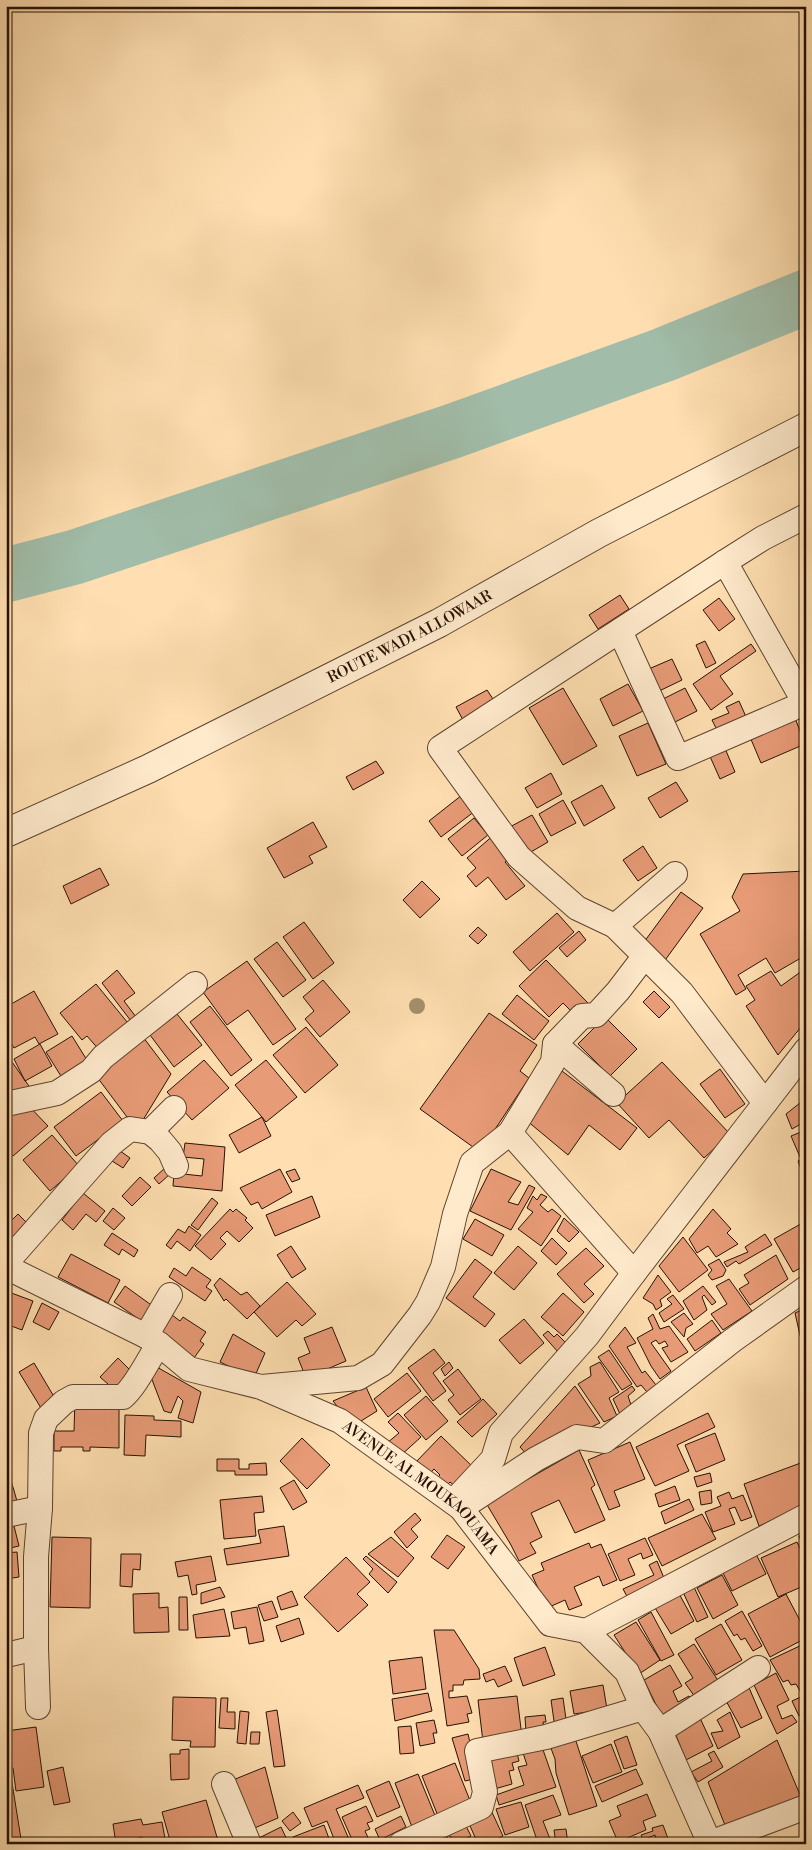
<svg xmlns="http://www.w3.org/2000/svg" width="812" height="1850" viewBox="0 0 812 1850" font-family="'Libre Bodoni',serif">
<rect width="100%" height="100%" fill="#ffdfb1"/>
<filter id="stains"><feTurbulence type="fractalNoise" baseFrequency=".004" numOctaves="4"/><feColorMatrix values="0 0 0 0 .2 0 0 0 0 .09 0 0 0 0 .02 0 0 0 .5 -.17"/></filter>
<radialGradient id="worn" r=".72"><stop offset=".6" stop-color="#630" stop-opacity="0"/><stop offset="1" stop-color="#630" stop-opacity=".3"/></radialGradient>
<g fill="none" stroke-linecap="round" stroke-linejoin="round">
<path stroke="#a1bda9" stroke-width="55" d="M6 575 75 557 453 431 663 355 806 297"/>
</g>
<path fill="#e89b77" stroke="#261104" d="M620 595 629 609 598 629 589 615Z
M719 598 735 619 719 631 703 610Z
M705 641 716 663 706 668 696 645Z
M751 644 756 651 720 676 733 694 711 710 693 684Z
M672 659 682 680 655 693 644 671Z
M628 684 643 711 613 726 600 699Z
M563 688 597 746 563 765 529 708Z
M685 688 697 711 671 724 659 701Z
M487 690 495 702 463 720 456 707Z
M739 701 747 719 718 732 712 720 729 713 726 707Z
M795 718 805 744 761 763 750 737Z
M648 723 666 764 637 776 619 736Z
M724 746 735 772 720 779 708 752Z
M376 761 384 773 353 790 346 777Z
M551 773 562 794 537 808 525 788Z
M676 782 688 801 660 818 648 798Z
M602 785 615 808 584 826 571 802Z
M462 795 475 811 441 837 429 821Z
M563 800 576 823 551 836 539 814Z
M532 815 548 842 524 856 508 828Z
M474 818 488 835 462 856 448 839Z
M313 822 327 847 309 856 313 863 284 878 267 848Z
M495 834 513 856 505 862 525 886 506 900 488 877 476 887 467 876 476 868 467 858Z
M643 846 657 868 638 881 623 860Z
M100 868 109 885 71 904 63 886Z
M806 871V955L775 973 766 958 738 975 746 989 736 995 700 934 740 911 732 897 743 874Z
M422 881 440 899 420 918 403 900Z
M681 892 703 908 663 963 641 946Z
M557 913 574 932 530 971 513 952Z
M304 922 334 963 313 979 283 937Z
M478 927 487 935 478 944 469 936Z
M579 931 586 940 567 957 559 948Z
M277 942 306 980 283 997 254 959Z
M546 960 588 1003 575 1015 563 1003 549 1017 519 986Z
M247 961 296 1029 273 1045 248 1010 227 1025 203 992Z
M806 968V1021L778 1055 746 1006 755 1000 746 986 771 971 781 986Z
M117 970 135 993 124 1001 136 1017 131 1021 102 983Z
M323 980 350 1012 320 1037 305 1019 314 1011 303 997Z
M96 984 132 1028 101 1052 87 1036 82 1040 60 1013Z
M34 991 58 1034 39 1044 35 1037 14 1048 6 1034V1007Z
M654 991 670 1007 659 1018 643 1002Z
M517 995 549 1021 534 1040 502 1014Z
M210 1006 252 1060 231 1076 190 1022Z
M489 1013 537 1045 520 1071 529 1078 480 1152 420 1109Z
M177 1014 202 1045 174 1067 150 1035Z
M605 1017 637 1049 610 1076 578 1044Z
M306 1027 338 1065 305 1093 273 1055Z
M72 1036 90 1065 64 1081 46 1052Z
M143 1037 171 1074 143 1120 127 1117 94 1073Z
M40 1044 52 1066 25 1081 14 1059Z
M10 1059 31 1089 16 1100 6 1085V1061Z
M204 1060 229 1088 192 1120 167 1092Z
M266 1060 297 1097 266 1122 235 1085Z
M662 1062 730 1134 704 1158 669 1120 649 1138 617 1103Z
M720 1069 745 1104 725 1118 700 1084Z
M562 1071 637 1128 620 1150 589 1125 568 1155 526 1120Z
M101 1092 123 1121 76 1156 54 1127Z
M26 1103 48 1126 13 1156 6 1149V1107Z
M800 1103 806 1112V1121L792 1129 786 1114Z
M262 1117 271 1136 239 1153 229 1135Z
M806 1130V1154L800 1157 791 1136Z
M52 1135 79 1166 50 1191 23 1160Z
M185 1143 225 1147 222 1191 173 1186 174 1173 202 1176 204 1159 183 1157Z
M116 1148 130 1158 123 1168 109 1159Z
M806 1157V1182L798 1161Z
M166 1167 171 1173 159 1184 154 1178Z
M280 1169 292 1192 262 1209 258 1202 251 1205 240 1188Z
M295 1169 300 1179 292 1182 286 1172Z
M491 1169 521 1182 508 1202 518 1205 529 1185 535 1188 511 1230 470 1211Z
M140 1177 151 1187 132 1206 122 1196Z
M83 1193 105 1211 96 1222 86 1214 73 1230 62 1220Z
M541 1194 547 1197 540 1205 548 1212 552 1209 561 1216 541 1246 518 1229 533 1212 527 1208 533 1196 537 1200Z
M312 1196 320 1217 275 1236 266 1215Z
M212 1198 218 1203 198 1230 191 1225Z
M113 1208 125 1218 114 1230 103 1221Z
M230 1209 233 1212 236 1209 247 1218 245 1220 253 1228 239 1242 227 1231 220 1238 226 1244 211 1260 195 1246Z
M713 1209 731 1229 727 1233 738 1244 716 1257 708 1246 697 1253 689 1239Z
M18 1214 31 1227 12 1246 6 1241V1226Z
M564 1218 579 1232 569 1242 557 1231Z
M475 1219 504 1235 492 1256 463 1239Z
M806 1221V1265L793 1272 774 1239Z
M189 1226 201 1235 190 1251 177 1241 171 1249 166 1245 178 1229 185 1233Z
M112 1233 138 1250 134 1257 122 1249 119 1255 104 1245Z
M765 1234 772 1245 739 1264 736 1261 727 1267 724 1262 748 1252 745 1247Z
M683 1237 708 1270 679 1292 659 1266Z
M552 1238 567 1253 556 1265 541 1251Z
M291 1246 306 1269 292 1278 277 1255Z
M518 1246 537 1263 514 1290 494 1273Z
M586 1248 604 1266 584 1284 594 1294 584 1303 557 1274Z
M71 1254 120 1280 108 1303 58 1277Z
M776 1255 788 1279 750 1305 739 1289 749 1283 744 1275Z
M475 1259 492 1272 473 1297 495 1314 485 1327 446 1298Z
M719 1259 726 1270 723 1276 712 1280 708 1275 712 1270 708 1265Z
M192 1267 211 1280 206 1287 212 1291 205 1301 169 1277 174 1268 186 1276Z
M658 1275 671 1292 660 1300 662 1306 656 1310 653 1304 643 1298Z
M220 1278 241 1295 247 1292 260 1306 247 1319 226 1299 224 1301 214 1285Z
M729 1279 752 1311 723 1330 711 1314 727 1304 716 1286Z
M287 1282 316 1314 302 1326 296 1320 277 1337 254 1312Z
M125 1286 154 1307 143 1322 114 1302Z
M703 1286 716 1302 712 1305 704 1295 702 1297 707 1310 694 1320 683 1301Z
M6 1291 33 1301 22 1330 6 1324Z
M563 1293 584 1312 563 1336 541 1317Z
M673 1295 684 1309 664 1322 659 1313 672 1304 667 1299Z
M42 1303 59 1312 49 1330 33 1322Z
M806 1308V1352L804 1353 795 1313Z
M684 1313 693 1324 686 1328 684 1337 671 1322Z
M653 1314 660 1329 669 1326 688 1352 671 1362 662 1348 668 1346 665 1341 659 1344 656 1340 651 1343 671 1371 660 1379 651 1366 637 1338 653 1329 648 1318Z
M172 1315 180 1321 183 1317 206 1332 200 1341 204 1344 194 1358 159 1333Z
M524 1319 544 1343 520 1364 499 1340Z
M712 1320 721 1333 695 1351 687 1339Z
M332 1327 346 1361 306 1378 298 1358 310 1353 304 1338Z
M625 1327 636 1343 627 1347 642 1373 645 1371 656 1385 647 1392 641 1385 637 1387 609 1346Z
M548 1331 554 1337 557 1334 567 1344 558 1352 543 1335Z
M233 1334 265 1353 254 1378 220 1362Z
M434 1349 445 1363 433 1373 446 1391 433 1401 408 1368Z
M609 1350 632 1384 622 1390 598 1357Z
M118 1358 134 1374 117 1392 100 1377Z
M449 1362 453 1368 445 1376 441 1369Z
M600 1362 619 1392 609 1398 617 1416 604 1422 578 1384 591 1376 590 1367Z
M34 1363 56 1400 41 1408 19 1372Z
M155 1366 201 1392 193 1423 178 1418 183 1401 178 1396 171 1413 164 1411 151 1377Z
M458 1369 481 1399 460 1415 448 1400 454 1395 443 1381Z
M407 1373 421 1391 388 1417 374 1399Z
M575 1386 600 1423 528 1456 520 1447Z
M632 1386 635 1390 628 1396 632 1408 620 1414 613 1399Z
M366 1387 377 1411 353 1426 333 1401Z
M426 1396 448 1421 426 1440 404 1415Z
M75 1399H119V1448L90 1447V1451H83V1447H61V1451H54V1431H74Z
M483 1399 497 1414 472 1437 457 1422Z
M398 1413 421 1437 399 1457 387 1443 399 1433 388 1422Z
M708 1413 715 1427 677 1445 689 1471 655 1486 636 1447Z
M125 1415 154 1416V1420L181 1421V1437L146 1435 145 1456 124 1455Z
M715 1433 725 1460 696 1472 685 1445Z
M441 1436 477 1471 459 1490 450 1482 441 1491 433 1482 440 1475 434 1469 427 1477 414 1464Z
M302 1438 330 1465 307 1489 280 1461Z
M630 1442 645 1479 614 1491 620 1506 609 1510 588 1460Z
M579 1450 595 1485 591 1488 605 1520 575 1533 559 1500 531 1513 542 1537 530 1543 536 1553 519 1561 511 1545 486 1503Z
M217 1459H239V1469H249V1464L266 1463 267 1475H235V1471H217Z
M806 1461V1508L759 1526 744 1484Z
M6 1470H8L19 1508 6 1512Z
M710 1473 712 1482 697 1487 694 1477Z
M294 1480 307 1502 293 1510 280 1488Z
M675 1486 680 1500 659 1507 655 1494Z
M711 1490 712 1503 701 1505 699 1492Z
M729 1492 732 1499 743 1495 752 1517 741 1521 735 1507 729 1509 735 1524 713 1532 705 1512 721 1506 717 1497Z
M262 1496 264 1512 254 1513 256 1536 224 1539 220 1500Z
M689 1499 694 1510 665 1524 661 1512Z
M415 1513 421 1520 411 1529 418 1537 407 1548 394 1532Z
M702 1514 716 1539 662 1566 648 1538Z
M13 1522 19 1546 6 1549V1524Z
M284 1526 289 1556 227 1565 224 1549 261 1543 258 1530Z
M806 1534V1555L799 1536Z
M447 1535 465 1547 448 1569 431 1557Z
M52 1537 91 1538 90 1608 50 1607Z
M391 1537 414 1558 398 1577 368 1554Z
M645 1538 653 1555 643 1559 641 1553 628 1559 635 1575 620 1581 608 1554Z
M797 1542 806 1561V1585L778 1597 761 1558Z
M589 1543 591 1548 601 1544 617 1580 603 1586 599 1576 574 1587 582 1605 569 1610 565 1600 547 1608 532 1575 544 1570 541 1563Z
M17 1552 19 1577 6 1579V1553Z
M755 1552 766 1574 732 1591 721 1569Z
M121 1554H141L140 1570 133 1569 132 1587 120 1586Z
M211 1556 216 1581 196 1585 197 1594 192 1595 188 1575 178 1577 175 1562Z
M366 1556 397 1582 388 1593 369 1574 373 1569 363 1559Z
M346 1557 370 1582 357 1594 368 1605 338 1632 304 1597Z
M657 1561 666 1583 630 1602 623 1589 654 1575 649 1565Z
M722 1575 738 1605 713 1619 697 1588Z
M693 1585 708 1617 697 1622 682 1590Z
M220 1587 225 1597 201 1604V1593Z
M6 1588 9 1608H6Z
M677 1590 694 1621 671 1634 652 1603Z
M292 1591 298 1605 281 1610 277 1597Z
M159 1593V1608L168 1607 169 1632 134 1633 133 1594Z
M786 1594 806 1632V1638L770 1657 748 1614Z
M179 1597H187L188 1630H179Z
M272 1601 278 1617 264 1621 258 1605Z
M257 1607 264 1641 249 1644 246 1627 234 1629 231 1612Z
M224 1609 230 1636 196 1638 193 1615Z
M742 1611 762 1646 753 1651 745 1638 741 1640 737 1634 734 1636 725 1621Z
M651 1612 674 1655 661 1661 638 1620Z
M299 1618 304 1634 281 1642 276 1626Z
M636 1622 660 1660 639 1674 614 1635Z
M721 1624 742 1660 716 1675 695 1639Z
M434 1630H454L479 1669 480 1679 464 1680 463 1685H453V1691H449V1698L467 1696 472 1713 467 1714 469 1722 447 1726Z
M806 1643V1711L799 1716 792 1701 803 1696 796 1684 791 1685 788 1680 783 1682 770 1660Z
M694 1644 719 1682 695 1697 685 1683 693 1678 678 1654Z
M545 1647 555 1675 523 1686 514 1658Z
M422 1657 426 1689 393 1694 389 1661Z
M670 1665 682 1686 673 1691 678 1702 689 1696 693 1702 664 1721 644 1680Z
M505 1666 512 1681 498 1687 494 1679 486 1682 483 1674Z
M776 1673 789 1700 777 1706 782 1719 792 1715 797 1722 777 1734 754 1685Z
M747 1683 762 1718 741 1728 725 1699Z
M603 1685 607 1709 574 1714 570 1691Z
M428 1693 432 1711 395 1721 392 1699Z
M517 1696 522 1737 483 1742 478 1700Z
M173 1697 216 1698 215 1747H190L191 1741 172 1740Z
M221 1698H228L227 1712H235V1729L219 1728Z
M563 1698 567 1726 555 1728 551 1700Z
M277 1710 285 1766 274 1767 266 1712Z
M240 1711 249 1712 246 1744 237 1743Z
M730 1712 740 1737 718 1749 711 1733 723 1731 717 1720Z
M545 1715 546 1722H543L544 1729 526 1732 525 1717Z
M700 1718 713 1746 686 1760 675 1733Z
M434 1720 437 1733H433L435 1743 420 1746 416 1723Z
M411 1726 414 1753 400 1754 398 1727Z
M36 1727 44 1787 16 1791 13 1768H6V1731Z
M251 1732H260L259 1744H250Z
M468 1734 478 1778 465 1781 452 1738Z
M574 1735 597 1806 569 1815 556 1773 555 1759 549 1743Z
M627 1736 637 1765 624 1769 614 1741Z
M777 1740 803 1802 728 1833 708 1782Z
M541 1744 556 1787 499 1805 496 1795 524 1785 518 1767 527 1765 522 1750Z
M611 1744 622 1772 593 1783 582 1756Z
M189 1749V1779L171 1780 170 1754H180V1750Z
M714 1751 723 1767 698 1782 691 1772 712 1761 708 1754Z
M517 1753 519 1761 512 1763 514 1770 509 1771 512 1784 491 1790 484 1761Z
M455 1763 471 1803 438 1816 422 1776Z
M63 1767 70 1802 54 1805 47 1771Z
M265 1767 278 1818 250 1830 228 1782Z
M636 1769 643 1784 602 1802 595 1786Z
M10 1770 21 1839 6 1840V1771Z
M418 1774 436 1818 412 1827 395 1783Z
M389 1781 400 1807 377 1817 366 1791Z
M358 1785 364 1798 336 1809 351 1844H336L327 1821 312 1827 304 1808Z
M647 1794 656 1816 643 1821 646 1830 618 1842 609 1821 621 1816 617 1806Z
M553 1795 561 1815 543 1821 550 1839 538 1843 525 1805Z
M206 1800 219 1844H171L162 1812Z
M521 1802 529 1827 505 1835 496 1809Z
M366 1806 373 1821 367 1823 370 1829 365 1831 371 1844H354L342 1817Z
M490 1808 503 1836 488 1844H478L467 1819Z
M293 1812 301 1823 290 1831 282 1821Z
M401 1816 406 1827 380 1840 375 1829Z
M141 1819 143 1825 162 1822 166 1844H143L142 1837 128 1841V1844H116L113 1824Z
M463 1820 471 1836 457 1844H454L446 1828Z
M324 1825 331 1844H296L293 1837Z
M663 1825 670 1844H658L655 1835 643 1840 641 1835 653 1831 652 1828Z
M281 1827 288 1842 283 1844H257L255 1840Z
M566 1829 568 1844H556L554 1830Z
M445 1833 451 1844H432L430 1842Z
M636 1837 638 1844H621Z"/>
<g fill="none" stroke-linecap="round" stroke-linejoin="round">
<g stroke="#5c442f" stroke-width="26">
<g id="minor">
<path d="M725 562 806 705"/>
<path d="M620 631 678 758 805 703"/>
<path d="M615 926 675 874"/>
<path d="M555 1044 613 1094"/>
<path d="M765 1103 682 993 615 926 577 908 519 857 440 748 725 562 763 538 806 516"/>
<path d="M6 1104 57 1093 91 1071 103 1057 195 984"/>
<path d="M150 1132 174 1108"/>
<path d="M510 1133 634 1273"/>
<path d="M6 1263 111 1144 130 1129 150 1132 160 1140 170 1152 176 1166"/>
<path id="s1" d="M6 1267 146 1336 159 1344 189 1369 261 1387 340 1421 461 1508 550 1624 586 1631 627 1672 643 1708 660 1731 710 1844"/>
<path d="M146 1336 170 1295"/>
<path d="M262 1387 358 1378 382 1364 420 1315 428 1302 443 1267 455 1214 472 1163 510 1133 553 1062 555 1044 582 1016 596 1015 618 991 644 957"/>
<path d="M453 1502 493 1459 501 1433 587 1336 634 1273 806 1050"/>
<path d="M461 1508 536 1459 577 1437 604 1441 733 1340 806 1288"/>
<path d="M6 1515 40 1508"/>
<path d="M586 1631 806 1516"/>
<path d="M6 1655 36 1648"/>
<path d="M38 1707 36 1648V1557L40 1508 41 1433 46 1419 64 1402 73 1397H123C138 1383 147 1361 159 1344"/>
<path d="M660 1731 758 1668"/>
<path d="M224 1784 249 1844"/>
<path d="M710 1843 806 1807"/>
<path d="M401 1844 481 1807 485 1792 477 1751 546 1737 643 1708"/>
</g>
</g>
<g stroke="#5c442f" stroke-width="30">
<g id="tertiary">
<path id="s2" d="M6 833 148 769 439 623 599 533 806 427"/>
</g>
</g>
<use href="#minor" stroke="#ffeacc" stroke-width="24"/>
<use href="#tertiary" stroke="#ffeacc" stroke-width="28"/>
</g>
<circle fill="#a5906c" cx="417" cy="1006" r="8"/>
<g text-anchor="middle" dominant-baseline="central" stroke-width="4.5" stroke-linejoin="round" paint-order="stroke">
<g font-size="15" fill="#261104" stroke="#ffeacc">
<text stroke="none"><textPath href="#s2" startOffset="449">ROUTE WADI ALLOWAAR</textPath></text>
<text stroke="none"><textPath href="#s1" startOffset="476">AVENUE AL MOUKAOUAMA</textPath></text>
</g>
</g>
<rect width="812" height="1850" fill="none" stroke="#ffdfb1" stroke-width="25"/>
<rect x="8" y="8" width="797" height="1835" fill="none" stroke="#261104" stroke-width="2.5"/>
<rect x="12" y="12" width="787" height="1825" fill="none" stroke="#261104"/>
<rect width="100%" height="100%" filter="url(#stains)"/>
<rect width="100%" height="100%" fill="url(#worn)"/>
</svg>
